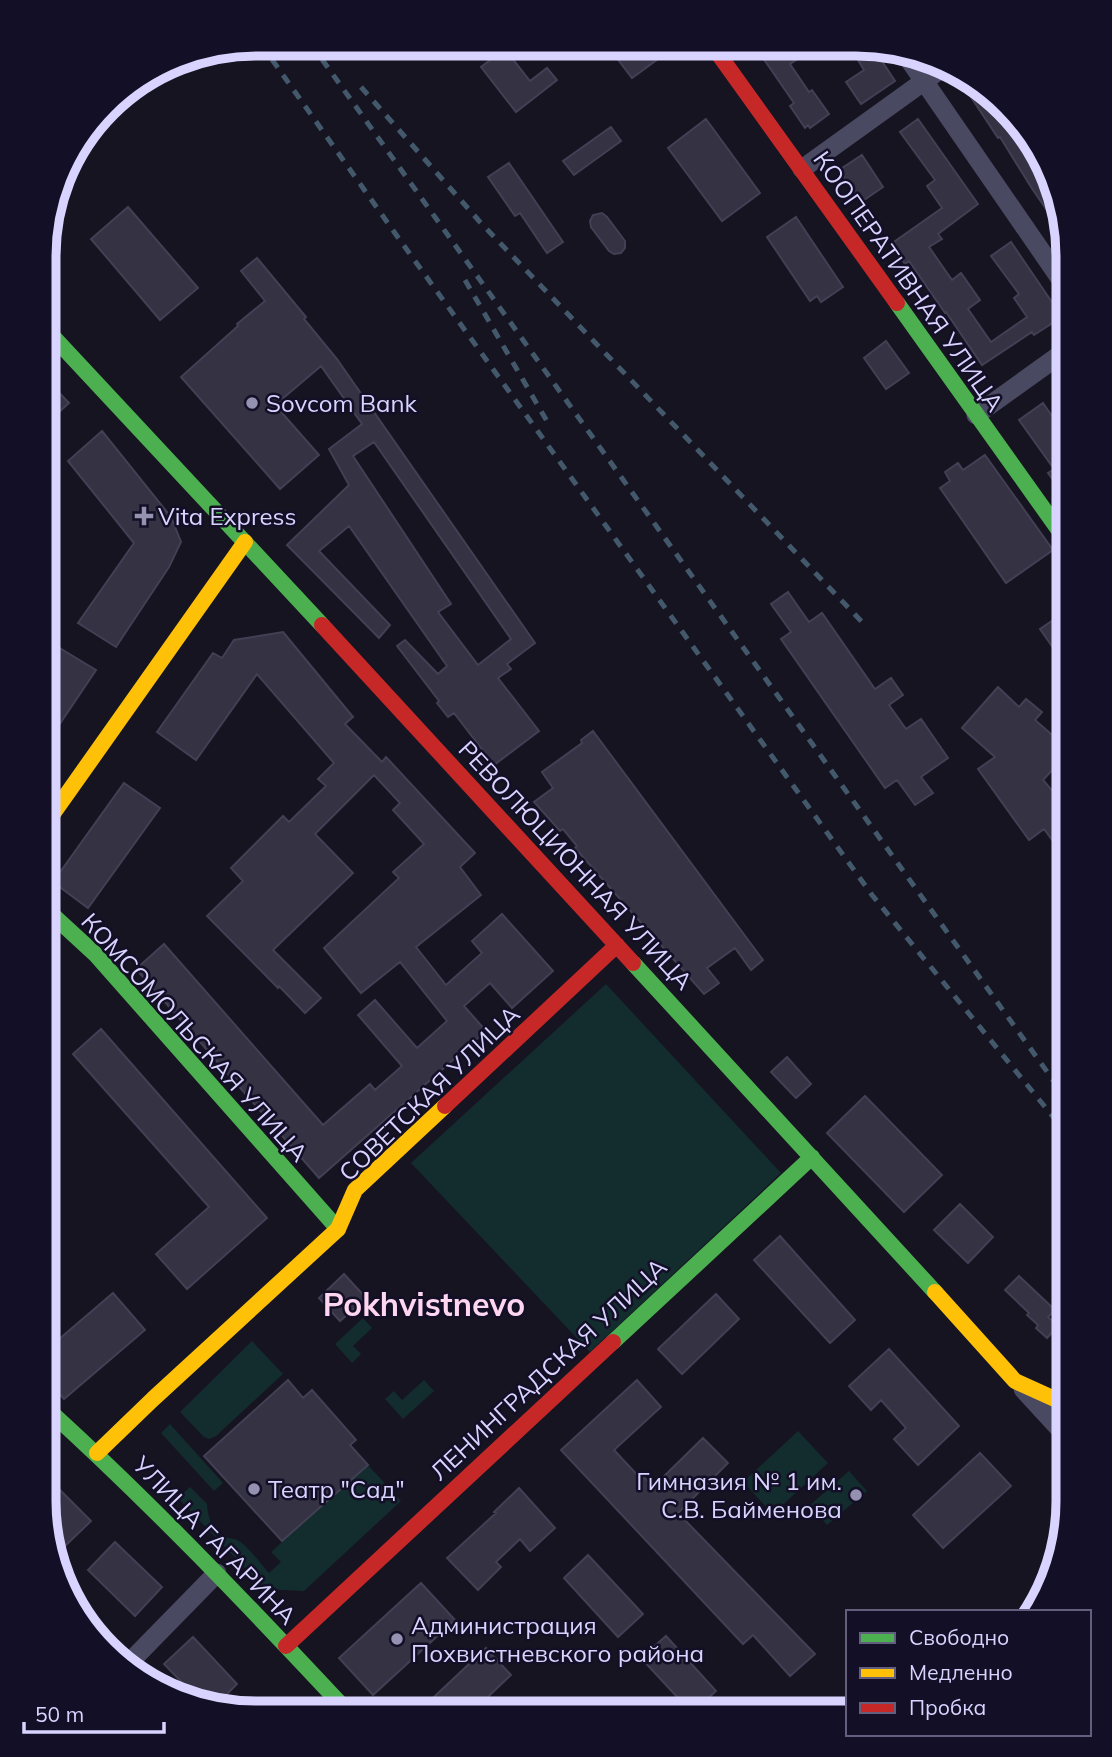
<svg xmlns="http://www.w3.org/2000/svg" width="1112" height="1757" viewBox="0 0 1112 1757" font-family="Mulish,sans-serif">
<rect width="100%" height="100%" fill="#161421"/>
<path fill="#132c2d" d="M606 984 781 1173 590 1352 411 1163Z
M363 1318 372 1328 353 1346 361 1354 352 1363 335 1344Z
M252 1341 283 1374 216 1436 209 1439 204 1437 180 1412Z
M424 1380 434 1391 403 1419 385 1399 394 1391 402 1400Z
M170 1424 223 1483 214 1491 161 1433Z
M798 1431 828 1463 773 1514 743 1482Z
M368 1465 401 1501 304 1591 265 1589 178 1498 190 1487 207 1504C208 1518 212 1531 226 1537 230 1539 234 1538 237 1540 245 1543 263 1566 269 1573L281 1562 271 1552Z
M849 1471 867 1491 827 1525 810 1505Z"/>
<path fill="#343243" stroke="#433f54" stroke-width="2" fill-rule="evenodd" d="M607 45H654L662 56 632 78Z
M754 45H790L799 58 790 64 809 92 812 90 829 114 810 128 808 125 805 128 790 106 794 103Z
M505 49 530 81 547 68 557 80 516 112 481 67Z
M874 49 895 81 861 104 846 82 864 70 858 60Z
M957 76 986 88 1022 136 1048 175 1051 173 1052 175 1064 234H1063L1031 187 1000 137 998 138Z
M706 119 760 193 722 221 668 148Z
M918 119 978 204 938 234 942 239 929 247 952 280 961 273 980 300 968 309 991 342 1027 317 1014 298 1019 294 991 256 1011 242 1062 317 1034 335 1032 332 982 365 946 312 945 313 909 261 905 264 891 244 942 208 927 186 935 180 900 132Z
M611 127 621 141 574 175 563 161Z
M862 155 883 187 861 202 839 170Z
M509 163 563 242 547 253 520 213 515 216 488 177Z
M128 207 198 288 160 320 91 239Z
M602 213 607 217 625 241V248L621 253 614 254 609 251 591 227 590 221 593 215Z
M796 217 843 287 821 302 817 296 810 301 767 237Z
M257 258 306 317 304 319 337 359 535 643 507 664 511 669 498 678 539 731 494 765 454 713 448 717 437 703 439 701 397 646 405 640 438 674 447 666 349 526 319 551 390 625 379 638 287 545 349 485 329 449 362 424 321 366 275 405 319 455 280 489 181 377 238 326 237 324 265 301 241 271ZM374 442 511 639 478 665 438 612 451 604 353 456Z
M886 341 909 373 886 389 864 358Z
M45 378 69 403 45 425Z
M1043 403 1068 439V501L1048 473 1054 469 1019 420Z
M102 431 171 517 181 542 169 567 116 647 78 623 134 543 68 461Z
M985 455 1053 550 1006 583 940 488 950 481 945 472 958 463 963 470Z
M788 592 809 622 822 613 875 689 891 678 903 695 889 705 906 729 921 719 948 758 921 777 933 793 915 805 897 780 885 788 781 639 791 632 771 604Z
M1068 610V669L1040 629Z
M283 632 353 717 345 724 382 762 386 757 475 853 460 867 481 895 416 947 446 985 482 953 472 941 502 914 553 971 512 1008 490 983 464 1006 486 1031 319 1178 136 969 164 944 323 1125 370 1084 375 1090 402 1066 358 1015 375 1000 417 1048 447 1021 400 962 361 993 324 948 399 878 393 872 424 844 393 810 400 803 374 775 315 834 353 873 273 950 321 998 305 1013 279 986 278 988 207 916 243 881 231 868 283 816 289 822 326 786 318 779 334 763 257 674 196 760 157 732 213 653 222 658 234 640Z
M58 647 96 670 45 746V666Z
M998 687 1019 707 1026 699 1042 712 1035 720 1068 749V753L1043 780 1068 809V862L1044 829 1029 840 978 769 995 757 962 728Z
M593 731 763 960 751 970 735 948 707 968 719 983 704 994 575 848 577 846 563 829 560 831 534 802 553 788 542 772 582 743 581 740Z
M124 783 160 808 88 908 53 882Z
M101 1029 267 1218 187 1289 156 1254 209 1207 73 1054Z
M787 1057 811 1084 796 1098 771 1072Z
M865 1096 942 1175 904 1212 827 1133Z
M960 1204 993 1237 968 1263 934 1230Z
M780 1236 855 1320 830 1343 754 1260Z
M344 1274 366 1298 340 1321 319 1298Z
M1019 1276 1055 1310 1048 1317 1058 1326 1047 1338 1036 1328 1038 1325 1027 1315 1029 1313 1005 1290Z
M113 1293 145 1330 64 1399 44 1375V1352Z
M716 1294 739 1319 682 1374 658 1349Z
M889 1349 959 1426 918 1465 894 1439 906 1428 881 1400 871 1410 849 1386Z
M288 1380 303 1398 312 1390 356 1440 350 1445 368 1465 282 1541 204 1456Z
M637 1380 661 1407 614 1450 641 1479 643 1476 653 1487 703 1438 728 1463 678 1513 815 1654 790 1676 753 1635 743 1644 561 1450Z
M980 1453 1011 1486 943 1548 913 1515Z
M44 1474 91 1521 63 1548 59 1543 53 1548 44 1501Z
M519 1488 555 1528 530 1551 520 1539 496 1562 501 1567 478 1590 447 1558 496 1513 494 1512Z
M115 1542 162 1587 135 1616 88 1570Z
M588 1555 643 1614 618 1637 564 1578Z
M421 1583 455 1620 373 1695 339 1658Z
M666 1636 716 1691 692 1713 641 1658Z
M193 1637 237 1684 215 1706 197 1698 164 1664Z
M486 1648 511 1675 472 1712H418Z"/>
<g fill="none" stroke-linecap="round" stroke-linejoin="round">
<path stroke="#4a4962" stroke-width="19" d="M906 55 1068 290
M802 169 941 69
M976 415 1068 349
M1023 1389 1068 1438
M125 1667 217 1573"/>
<path stroke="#4caf50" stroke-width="16" d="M897 303 1068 543
M45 328 322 625
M45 908 95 954 338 1229
M633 963 935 1292
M613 1342 812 1157
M44 1406C151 1503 250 1607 348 1712"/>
<path stroke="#ffc107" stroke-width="16" d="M45 825 245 542
M935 1292 1015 1381 1068 1405
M97 1453 153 1399 338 1229 355 1190 445 1106"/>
<path stroke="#c62828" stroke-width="16" d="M712 45 897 303
M322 625 633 963
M445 1106 617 945
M286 1646 613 1342"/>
<path stroke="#43596b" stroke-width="5" stroke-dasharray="10 9" stroke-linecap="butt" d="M261 44 397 236 872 895 1068 1135
M311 44 1068 1101
M361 87 480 222 864 624
M465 280 548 423"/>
</g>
<g fill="#9591b1" stroke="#130f26" stroke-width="2.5">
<circle cx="252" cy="403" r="7"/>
<path d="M140.5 505.5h7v7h7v7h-7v7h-7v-7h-7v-7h7z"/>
<circle cx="254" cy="1489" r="7"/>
<circle cx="856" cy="1495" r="7"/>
<circle cx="397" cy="1639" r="7"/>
</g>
<g text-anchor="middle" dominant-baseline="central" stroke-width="5" stroke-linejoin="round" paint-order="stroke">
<g font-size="24" fill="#d9d4ff" stroke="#130f26">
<text transform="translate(909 281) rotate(55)">КООПЕРАТИВНАЯ УЛИЦА</text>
<text transform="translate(576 865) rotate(47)">РЕВОЛЮЦИОННАЯ УЛИЦА</text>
<text transform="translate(195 1037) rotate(48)">КОМСОМОЛЬСКАЯ УЛИЦА</text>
<text transform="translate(429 1093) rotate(-44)">СОВЕТСКАЯ УЛИЦА</text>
<text transform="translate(548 1369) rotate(-43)">ЛЕНИНГРАДСКАЯ УЛИЦА</text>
<text transform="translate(215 1540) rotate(46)">УЛИЦА ГАГАРИНА</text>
</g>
<g font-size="24" fill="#d9d4ff" stroke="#130f26" text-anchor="start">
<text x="266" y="403">Sovcom Bank</text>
<text x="158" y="516">Vita Express</text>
<text x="842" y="1481" text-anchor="end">Гимназия № 1 им.<tspan x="842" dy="28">С.В. Байменова</tspan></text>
<text x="268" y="1489">Театр "Сад"</text>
<text x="411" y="1625">Администрация<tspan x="411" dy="28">Похвистневского района</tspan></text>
</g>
<g font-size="32" font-weight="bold" fill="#ffd6f0" stroke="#130f26">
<text x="424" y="1304">Pokhvistnevo</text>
</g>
</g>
<path d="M0 0H1112V1757H0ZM256 56H856A200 200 0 0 1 1056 256V1501A200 200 0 0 1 856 1701H256A200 200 0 0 1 56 1501V256A200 200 0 0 1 256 56Z" fill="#130f26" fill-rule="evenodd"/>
<path fill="none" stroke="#d9d4ff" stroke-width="9" d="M256 56H856A200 200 0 0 1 1056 256V1501A200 200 0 0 1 856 1701H256A200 200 0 0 1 56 1501V256A200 200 0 0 1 256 56Z"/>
<rect x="846" y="1610" width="245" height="126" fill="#130f26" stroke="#625e7d" stroke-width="2"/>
<rect x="860" y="1633" width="35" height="10" fill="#4caf50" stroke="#625e7d" stroke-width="2"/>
<text x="909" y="1645" font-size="21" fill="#d9d4ff">Свободно</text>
<rect x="860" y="1668" width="35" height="10" fill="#ffc107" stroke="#625e7d" stroke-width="2"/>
<text x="909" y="1680" font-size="21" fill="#d9d4ff">Медленно</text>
<rect x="860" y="1703" width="35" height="10" fill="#c62828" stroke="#625e7d" stroke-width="2"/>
<text x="909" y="1715" font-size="21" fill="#d9d4ff">Пробка</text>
<path d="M24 1722v10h140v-10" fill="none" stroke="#d9d4ff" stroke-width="3.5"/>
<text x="35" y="1722" font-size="21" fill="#d9d4ff" stroke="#130f26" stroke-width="5" paint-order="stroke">50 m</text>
</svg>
